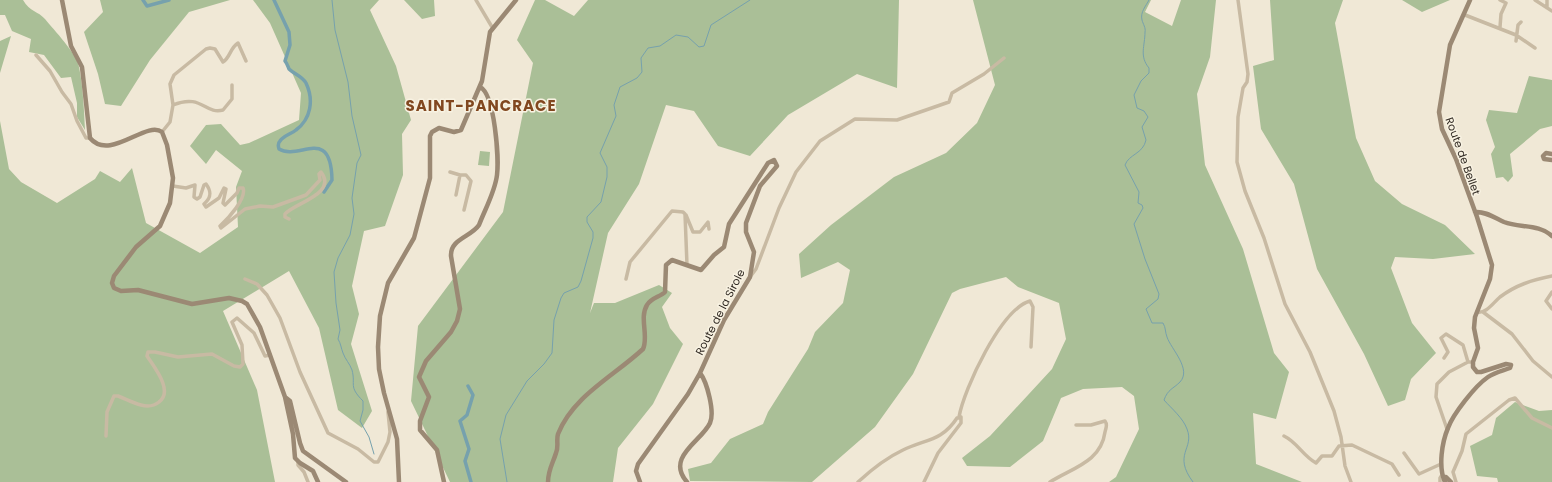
<svg xmlns="http://www.w3.org/2000/svg" width="1552" height="482" viewBox="0 0 1552 482" font-family="Poppins,sans-serif">
<rect width="100%" height="100%" fill="#f0e8d6"/>
<path fill="#aabf97" d="M0 0H23C30 12 38 11 45 19 54 30 77 54 79 67 83 87 84 109 85 130L77 117V103L71 77 61 78 44 55 29 52 31 39 12 31 5 15H0Z
M100 0H230L189 12 150 60 121 106 105 104 98 74 84 32 103 12Z
M253 0H379L370 10 396 66 411 120 402 134 403 175 385 226 364 231 352 286 359 314 351 344 372 411 362 428 338 410 319 328 289 271 223 311 257 390 275 482H0V121L9 169 21 182 57 203 95 179 100 171 120 182 132 168 146 223 200 253 238 227 236 187 242 171 216 150 206 164 190 146 206 125 221 124 240 145 249 143 299 120 301 93 270 23Z
M404 0H434L435 16 422 19Z
M535 0H545L574 16 588 0H899L897 88 857 74 788 115 750 156 718 146 694 111 666 105 639 184 608 233 590 313 594 303H615L659 285 672 293 662 307 670 328 683 344 653 404 618 448 613 482H450L411 401 418 326 503 212 533 63 517 40Z
M973 0H1151L1145 12 1172 26 1181 0H1216L1210 57 1197 94 1205 165 1243 249 1274 353 1289 372 1276 419 1253 413 1256 464 1302 482H1109L1116 477 1139 429 1134 396 1122 387 1083 389 1061 398 1043 441 1010 467 967 466 962 458 990 436 1052 369 1066 339 1059 303 1018 287 1006 277 960 289 952 293 913 374 875 427 812 482 690 481 688 469 711 463 730 439 763 424 768 412 808 349 815 332 843 303 850 270 838 262 801 278 799 254 831 225 894 177 946 153 977 123 995 85Z
M1270 0H1343L1335 23 1356 138 1375 181 1402 204 1445 225 1475 254 1433 259 1395 257 1391 268 1412 323 1436 353 1411 379 1405 400 1388 406 1364 354 1317 269 1294 184 1261 129 1253 66 1274 60Z
M1402 0H1450L1422 12Z
M11 36 0 73V41Z
M1529 76 1552 80V126L1540 129 1510 154 1513 176 1508 182 1503 177 1496 178 1491 154 1495 147 1486 120 1489 110 1517 113Z
M480 151 490 152 489 166 478 165Z
M1515 402 1539 411 1552 410V482H1498L1497 478 1477 476 1470 446 1492 435 1496 418Z"/>
<g fill="none" stroke-linecap="round" stroke-linejoin="round">
<path stroke="#76a1ad" stroke-width="1" d="M332 0 335 30 348 82 352 116 361 155 357 163 352 198 354 214 350 235 338 258 334 272 336 303 340 330 338 339C341 344 341 348 343 353 345 359 350 364 352 370 356 385 348 386 363 401V410L360 421 369 437 374 454
M1149 0C1146 6 1140 12 1142 20 1143 24 1146 28 1145 32 1145 46 1139 56 1149 68V73L1141 81 1134 95 1137 108 1144 111 1148 117 1142 127 1146 140C1143 154 1129 154 1125 165L1139 192 1138 203 1142 205 1143 208 1134 224 1145 259 1159 294 1158 299 1146 309 1152 323H1163C1166 328 1165 332 1167 337 1171 349 1192 369 1180 382 1173 389 1168 389 1164 400 1172 409 1183 418 1187 429 1195 449 1172 454 1193 482
M507 482 500 439 506 415 527 381 544 364 552 353 554 320 561 298 564 293 578 287 581 281 593 238V232L587 222V217L601 202 607 177V167L600 153 616 116 614 105 620 87 637 78 642 72 641 58 648 48 660 46 676 35 688 37 699 47 704 46 711 25 750 0"/>
<path stroke="#76a1ad" stroke-width="3.5" d="M143 0 147 6 169 0
M274 0 289 32 290 45 285 61C287 63 288 67 289 69 294 74 302 76 306 83 314 100 311 119 296 130 291 134 283 136 280 141 278 143 278 146 279 149 299 161 331 125 332 180L324 192
M468 386 473 395 467 415 460 421 469 449 465 461 471 482"/>
<path stroke="#c8baa3" stroke-width="3.5" d="M476 0 492 27
M1238 0 1248 74 1247 82 1243 88 1238 117 1237 162 1245 191 1264 238 1285 304 1310 352 1334 411 1341 437 1345 466 1351 482
M1535 0 1552 11
M1547 0V8
M1465 15 1516 35 1535 48
M1500 27 1501 14 1506 3 1500 0
M1516 41 1518 25 1521 22
M36 55 50 71 62 92 71 104 77 121 86 138H90
M173 105 170 84 174 75 206 49 210 48 215 49 223 62C230 58 230 48 238 43L246 61
M162 132 170 122 173 105C202 93 205 115 223 110L232 99V85
M450 172 460 175 456 195
M460 175H466L471 181 464 210
M173 186 186 188 195 185 194 197 197 199 200 197 204 185 206 184C212 192 211 198 204 204L206 207 219 198 224 188 226 189 223 203 225 205 237 193 239 188H243C247 198 228 219 220 226L221 228 245 209 260 206 273 207 306 195 320 180 319 174 321 172C338 194 294 203 285 214V217L289 219
M686 215 693 232H700L708 222 709 229
M750 277 756 269 779 208 796 172 820 141 855 119 897 120 949 102 952 93 984 74 1004 58
M245 279 257 284 267 295 280 318 300 372 328 433 358 449 374 462H378L388 442 390 432 388 412
M626 279 630 262 672 211 683 212 685 214 687 265
M1552 292 1546 301 1552 309
M1477 312C1486 314 1493 303 1500 297 1516 285 1532 280 1552 276
M1483 312 1512 334 1533 361 1552 377
M1444 358 1448 352 1441 338 1446 334 1463 345 1468 362
M959 417C964 389 1001 309 1030 301L1033 307 1031 347
M1447 429 1436 397 1437 384 1449 372 1468 362H1473
M106 436 107 412 114 396H118C126 399 133 403 141 405 148 407 154 406 159 402 174 391 154 367 147 356L148 352H155L178 357 212 354 234 366 240 367 243 364 242 345 232 322 237 318 254 333 265 356 270 355
M1284 436C1297 442 1303 456 1316 463L1322 456H1332L1339 446 1352 445 1392 464 1399 475
M1404 453 1419 474 1441 464
M298 462V465L304 472 308 482
M858 482C871 470 886 458 903 450 926 439 942 441 957 418L961 417V423L938 453 924 482
M1050 482C1072 468 1101 462 1105 432 1106 427 1108 425 1105 421L1091 425H1076
M1440 482V478L1442 475
M1456 482 1453 472 1462 451 1466 434 1509 400 1515 398 1532 418 1552 428"/>
<path stroke="#9b8974" stroke-width="4.5" d="M62 0 71 46 82 67 90 138C110 162 146 120 162 132L167 145 173 178 170 203 160 226 136 247 114 276 112 283 114 288 121 291 138 290 192 304 229 298 242 301 247 304 260 327 285 397 293 434 295 458 300 463 313 471 318 482
M1552 154 1546 153 1543 156 1544 159 1552 160
M1475 212C1485 211 1495 218 1504 222 1520 228 1539 224 1552 236
M285 397 290 401 300 443 303 451 346 482
M1443 477H1446L1451 482
M399 482 397 439 384 393 379 369 378 347 380 316 388 283 414 238 430 178V136L432 132 439 128 454 132 461 130 482 81 490 32 516 0
M444 482 437 450 420 430V421L429 397 419 377 426 361 451 332 457 321 460 309 451 256C450 239 471 237 479 225 485 209 495 192 497 175 499 159 495 94 480 87
M548 482C548 470 553 463 556 453 559 447 556 440 558 434 573 396 614 376 643 349 649 336 639 318 647 305 651 298 660 297 665 292L666 265 672 260 701 270 714 255 724 247 729 224 768 163 774 160 777 166 760 186 746 223V232L754 252 750 277 724 320 700 373 688 394 638 464 636 471 640 482
M687 482C665 457 702 441 710 423 715 412 707 382 700 373
M1445 482C1438 467 1442 442 1448 428 1453 414 1475 386 1488 377 1495 372 1502 371 1510 368L1511 365 1506 364 1481 372H1477L1473 367V362L1478 348 1474 328 1475 317 1490 279 1492 265 1477 217 1456 159 1442 129 1439 112 1450 45 1470 0"/>
</g>
<g text-anchor="middle" dominant-baseline="central" stroke-width="3" stroke-linejoin="round" paint-order="stroke">
<g font-size="11" fill="#332c25" stroke="#f8f2e2">
<text transform="translate(1463 156) rotate(70)">Route de Bellet</text>
<text transform="translate(720 312) rotate(-63)">Route de la Sirole</text>
</g>
<g font-size="15" font-weight="bold" letter-spacing="1" fill="#81471f" stroke="#f8f2e2">
<text x="481" y="105">SAINT-PANCRACE</text>
</g>
</g>
</svg>
